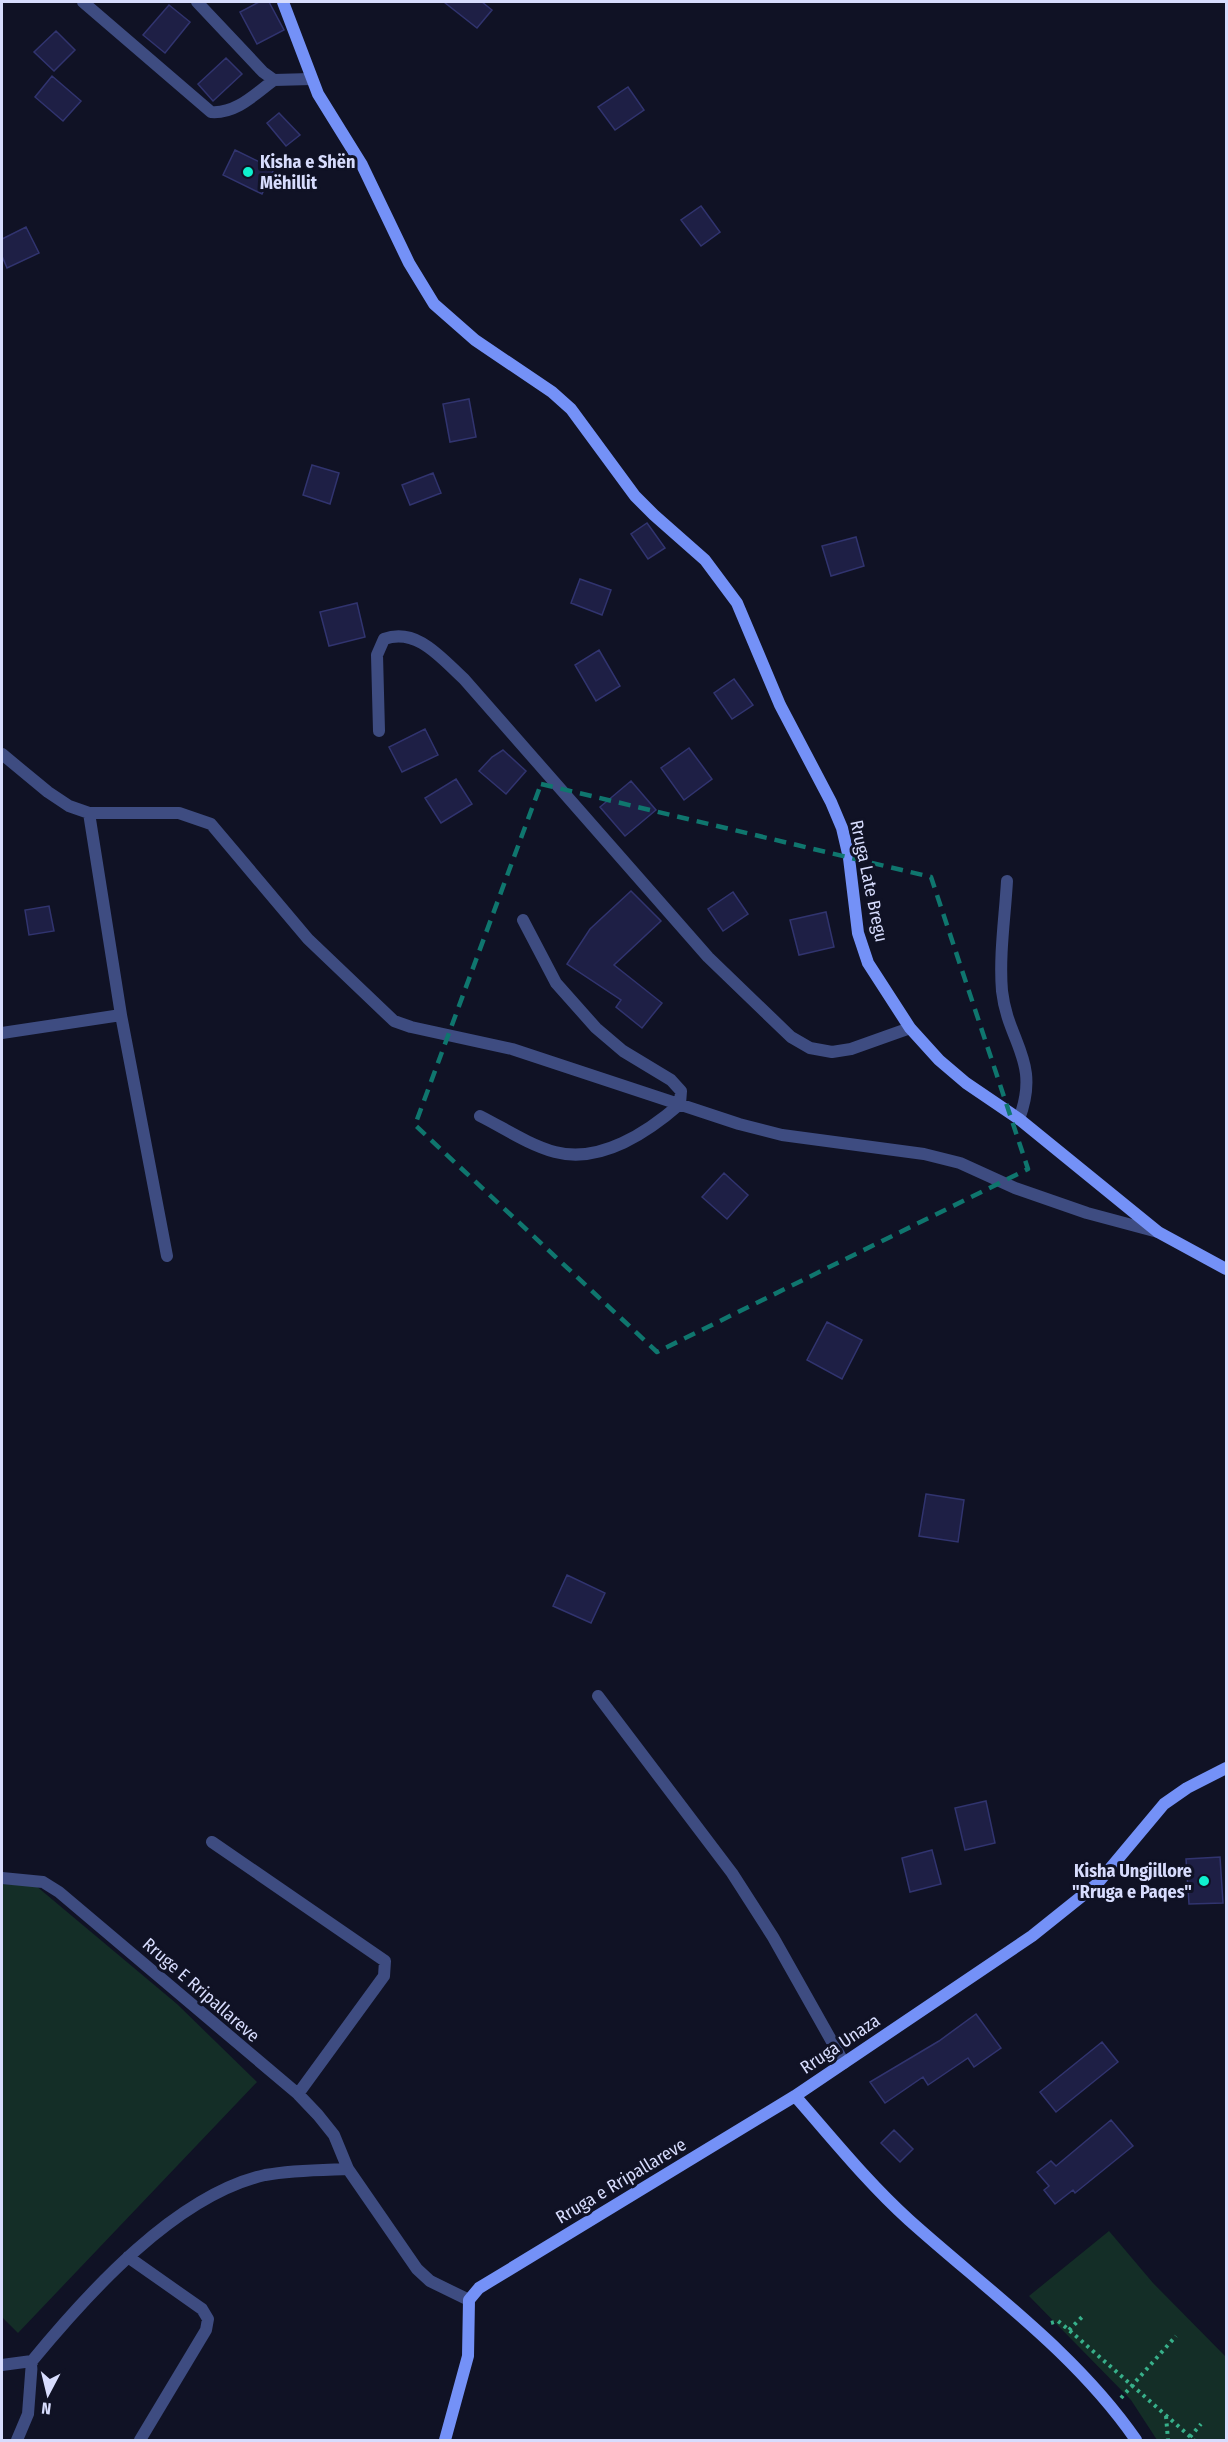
<svg xmlns="http://www.w3.org/2000/svg" width="1228" height="2442" viewBox="0 0 1228 2442" font-family="'Fira Sans Condensed',sans-serif">
<rect width="100%" height="100%" fill="#101225"/>
<path fill="#142e27" d="M2 1884 35 1885 177 2004 257 2082 18 2333 2 2317Z
M1109 2231 1153 2283 1226 2357V2440H1157L1131 2400 1029 2296Z"/>
<path fill="#1e1f45" stroke="#31346f" stroke-width="1.5" d="M259 2H269L284 30 257 44 240 12Z
M444 2H482L492 10 477 28Z
M169 5 190 22 165 53 143 35Z
M56 31 75 50 54 71 34 52Z
M226 58 242 74 213 101 198 84Z
M52 76 81 101 63 121 35 97Z
M628 87 644 110 615 130 598 107Z
M279 113 300 135 286 146 267 123Z
M235 150 274 169 262 194 223 175Z
M701 206 720 232 701 246 681 220Z
M26 227 39 253 7 268 2 256V239Z
M469 399 476 437 450 442 443 404Z
M312 465 339 473 330 504 303 495Z
M433 473 441 493 410 505 402 485Z
M647 523 665 548 648 559 631 534Z
M856 537 864 566 831 576 822 546Z
M580 579 611 590 602 615 571 603Z
M357 603 365 637 329 646 320 612Z
M599 650 620 686 596 701 575 665Z
M734 679 753 705 732 719 714 693Z
M425 729 438 755 402 772 389 747Z
M689 748 712 779 684 800 661 768Z
M503 750 526 771 506 794 479 771 492 757Z
M456 779 472 804 441 823 425 798Z
M631 781 656 810 625 836 600 807Z
M631 891 661 921 614 965 662 1003 642 1028 616 1007 621 1000 567 964 590 929Z
M733 892 748 914 723 931 708 909Z
M49 906 54 931 29 935 25 910Z
M826 912 834 947 799 955 790 920Z
M724 1173 748 1195 727 1219 702 1197Z
M827 1322 862 1340 842 1379 807 1360Z
M926 1494 964 1500 958 1542 919 1536Z
M567 1575 605 1593 591 1623 553 1606Z
M986 1801 995 1843 965 1850 955 1808Z
M932 1850 941 1884 910 1892 902 1858Z
M1220 1857 1223 1903 1189 1904 1186 1859Z
M976 2014 1001 2048 974 2067 968 2058 928 2085 923 2077 885 2103 870 2082 939 2041Z
M1102 2042 1118 2062 1056 2112 1040 2092Z
M1111 2120 1133 2146 1075 2193 1073 2190 1055 2204 1044 2190 1049 2186 1037 2172 1051 2161 1056 2166Z
M894 2130 913 2149 900 2162 881 2143Z"/>
<g fill="none" stroke-linecap="round" stroke-linejoin="round">
<path stroke="#37b08a" stroke-width="4" stroke-dasharray="3 4.5" stroke-linecap="butt" d="M1051 2323 1058 2321 1069 2330 1194 2440
M1069 2330 1082 2317
M1121 2398 1176 2336
M1166 2416 1168 2440
M1190 2437 1201 2424"/>
<path stroke="#3e4c81" stroke-width="12" d="M83 2 211 112C236 114 255 94 274 80
M197 2 263 72 274 80 311 79
M379 731 377 655 384 639C417 627 441 658 464 679L708 957 791 1037 810 1048 832 1052 851 1049 910 1028
M2 754 48 792 69 806 89 813H179L211 824 308 939 394 1021 411 1027 512 1049 739 1124 782 1135 924 1154 960 1163 1015 1188 1087 1213 1158 1232
M89 813 121 1015 167 1256
M1007 881C1005 917 999 955 1002 991 1008 1043 1041 1061 1019 1119
M2 1033 121 1015
M480 1116C504 1128 529 1145 555 1152 600 1164 648 1132 680 1104L681 1091 671 1080 623 1051 596 1028 556 983 523 920
M598 1696 732 1873 773 1937 844 2063
M212 1842 385 1961 384 1976 298 2094
M2 1878 43 1882 59 1892 298 2094 318 2115 334 2135 348 2169 417 2269 430 2281 469 2300
M128 2257 202 2309 208 2319 206 2330 140 2440
M2 2365 32 2361C88 2293 176 2195 265 2175 293 2170 320 2170 348 2169
M17 2440 28 2414 32 2361"/>
<path stroke="#7491f7" stroke-width="12" d="M283 2 318 94 362 165 409 263 434 304 475 340 552 392 571 409 635 496 654 515 705 560 737 603 780 705 831 802 842 828 849 858 858 933 868 963 910 1028 939 1060 966 1083 1019 1119 1158 1232 1226 1269
M795 2096C832 2138 867 2182 909 2220 987 2290 1076 2353 1136 2440
M445 2440 468 2356 469 2300 479 2288 795 2096 1032 1936 1097 1884 1164 1804 1187 1788 1226 1768"/>
</g>
<path fill="none" stroke="#0f766e" stroke-width="4.5" stroke-dasharray="12 8" stroke-linejoin="round" d="M541 784 931 877 1028 1169 657 1352 415 1125Z"/>
<g fill="#0ff0ce" stroke="#101225" stroke-width="2">
<circle cx="248" cy="172" r="6"/>
<circle cx="1204" cy="1881" r="6"/>
</g>
<g text-anchor="middle" dominant-baseline="central" stroke-width="6" stroke-linejoin="round" paint-order="stroke">
<g font-size="18" font-weight="bold" fill="#d7dcfd" stroke="#101225" text-anchor="start">
<text x="260" y="162">Kisha e Shën<tspan x="260" dy="21">Mëhillit</tspan></text>
<text x="1192" y="1871" text-anchor="end">Kisha Ungjillore<tspan x="1192" dy="21">"Rruga e Paqes"</tspan></text>
</g>
<g font-size="18" fill="#d7dcfd" stroke="#101225">
<text transform="translate(869 881) rotate(78)">Rruga Late Bregu</text>
<text transform="translate(201 1990) rotate(41)">Rruge E Rripallareve</text>
<text transform="translate(840 2044) rotate(-34)">Rruga Unaza</text>
<text transform="translate(621 2181) rotate(-31)">Rruga e Rripallareve</text>
</g>
</g>
<rect width="1228" height="2442" fill="none" stroke="#d7dcfd" stroke-width="6"/>
<g transform="translate(48 2394) rotate(187)" stroke="#101225" stroke-width="4.5" paint-order="stroke">
<path d="M0-4.5L10 22L0 15L-10 22Z" fill="#d7dcfd"/>
<text y="-9" font-size="16" font-weight="bold" text-anchor="middle" fill="#d7dcfd">N</text>
</g>
</svg>
